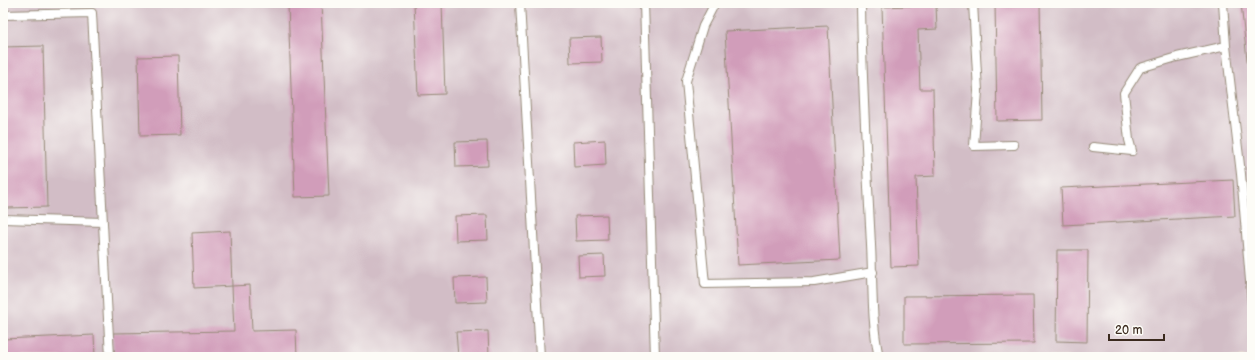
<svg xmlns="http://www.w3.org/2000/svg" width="1255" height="360" viewBox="0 0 1255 360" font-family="'Balsamiq Sans',sans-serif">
<rect width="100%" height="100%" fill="#fdfcf7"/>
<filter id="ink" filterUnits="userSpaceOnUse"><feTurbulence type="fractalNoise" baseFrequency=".025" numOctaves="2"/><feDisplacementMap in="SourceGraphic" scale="8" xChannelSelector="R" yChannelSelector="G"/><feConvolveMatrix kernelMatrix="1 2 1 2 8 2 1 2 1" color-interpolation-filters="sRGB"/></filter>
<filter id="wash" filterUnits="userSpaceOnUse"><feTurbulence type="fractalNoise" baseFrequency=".012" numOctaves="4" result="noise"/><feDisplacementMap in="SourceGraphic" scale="16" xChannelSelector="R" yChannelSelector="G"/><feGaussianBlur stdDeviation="0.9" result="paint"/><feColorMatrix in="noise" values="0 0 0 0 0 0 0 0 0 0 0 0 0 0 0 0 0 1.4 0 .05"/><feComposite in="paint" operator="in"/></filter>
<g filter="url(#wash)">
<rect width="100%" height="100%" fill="#f2ead2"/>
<path fill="#d2bdc6" d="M3 3H1252V357H3Z"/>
<g id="blocks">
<path fill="#d19dba" d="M321 3 329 196 295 197 288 4Z
M414 3H442L445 94 418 95Z
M995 3H1040L1042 120 997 121Z
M1241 3H1252V98H1251Z
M936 5 937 29 918 30 920 89H933L935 176 916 177 919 266 891 267 882 7Z
M828 26 840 260 738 265 725 31Z
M601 37 602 62 570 63 569 38Z
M43 46 47 207 7 208 3 47Z
M178 56 180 135 140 136 138 57Z
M605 140 606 165 574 167 573 142Z
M487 141 488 166 456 167 455 142Z
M1233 180 1235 216 1063 225 1061 188Z
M487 215 488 240 456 241 455 216Z
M607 215 608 240 576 241 575 216Z
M230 231 232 286 250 285 252 331 296 330 297 357H114L113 333 234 331 232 286 194 288 192 233Z
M1057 250H1088L1087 342 1056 341Z
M604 255 605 276 579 277 578 256Z
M486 277 487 302 455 303 454 278Z
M1033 295 1034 343 904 344V296Z
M488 331 489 356 458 357 456 332Z
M94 335 95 357H3V339Z"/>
</g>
</g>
<g filter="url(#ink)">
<use href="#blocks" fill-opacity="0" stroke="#968a78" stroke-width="1"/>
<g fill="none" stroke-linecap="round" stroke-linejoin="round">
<g stroke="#968a78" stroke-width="10">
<path id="service" d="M520 3 540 357
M644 3 655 357
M715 3 703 26 686 81 705 284 814 282 873 272
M861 3C862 84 867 165 871 245 873 281 871 322 879 357
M973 3 978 91 974 146 1014 145
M1223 3 1226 46 1241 174 1252 304
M3 15 92 13 110 357
M1093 147 1132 151 1129 140 1124 93 1140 68 1177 57 1226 46
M3 219 103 222"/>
</g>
<use href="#service" stroke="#fff" stroke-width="8"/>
</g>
</g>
<rect width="1255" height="360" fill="none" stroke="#fdfcf7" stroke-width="16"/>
<path d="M1109 334v6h55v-6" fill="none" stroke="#3b2a1e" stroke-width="2"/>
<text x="1115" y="334" font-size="12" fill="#3b2a1e" stroke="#fdfcf7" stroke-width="3" paint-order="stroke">20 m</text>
</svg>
